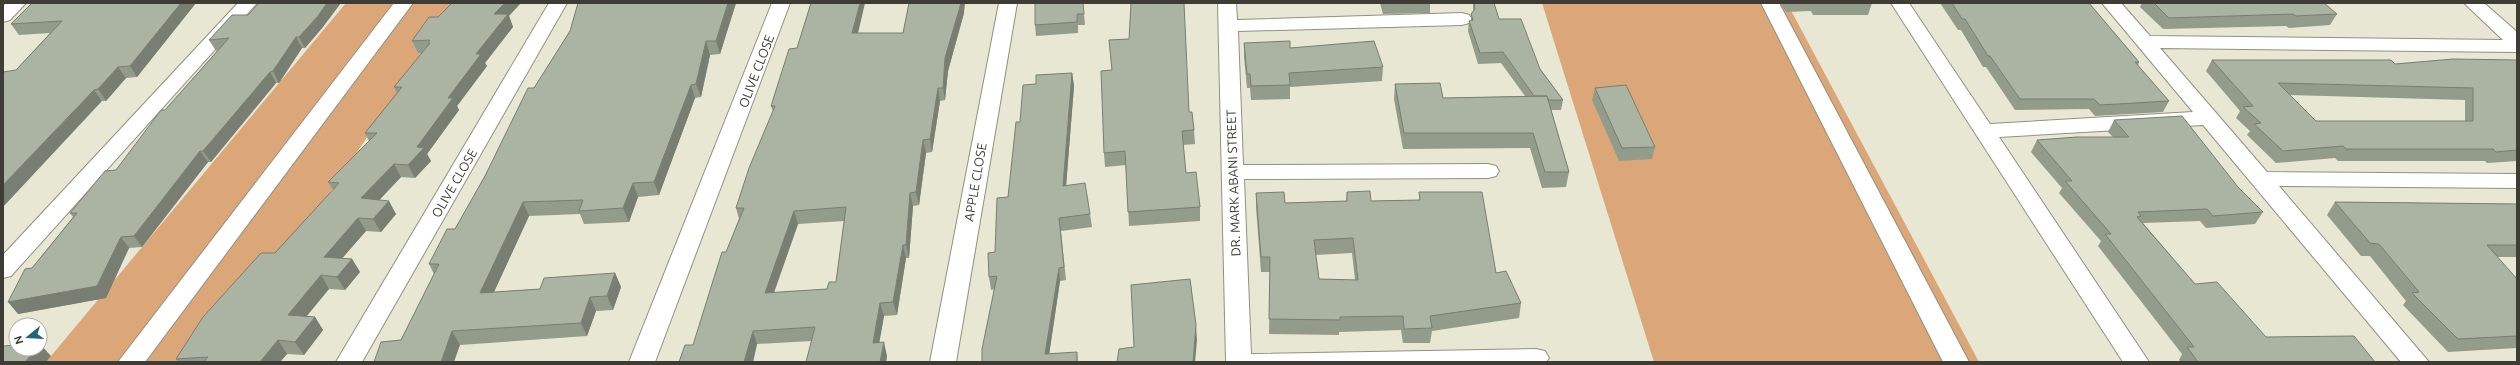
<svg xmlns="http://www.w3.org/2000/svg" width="2520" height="365" viewBox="0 0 2520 365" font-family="Ubuntu,sans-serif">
<rect width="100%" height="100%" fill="#e7e7d3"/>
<path fill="#dba779" d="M346 3H458L215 362H46Z
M1542 3H1787L1979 362H1654Z"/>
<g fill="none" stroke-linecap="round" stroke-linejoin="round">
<g stroke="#92917f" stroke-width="2">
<path id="minor" d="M6 3H26L10 20 3 22V6Z
M238 3H257L11 276 3 278V255Z
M394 3H413L145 362H118Z
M549 3H567L362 362H336Z
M772 3H790L655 362H629Z
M999 3H1017L956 362H930Z
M1218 3H1236L1237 20 1462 13 1469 15 1472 19 1469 23 1462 25 1238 31 1243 165 1488 164 1496 166 1499 171 1496 176 1488 178 1244 179 1251 354 1536 349 1545 351 1549 358 1546 362H1226Z
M1761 3H1779L1969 362H1943Z
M1891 3H1909L1990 124 2193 112 2102 3H2121L2150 36 2503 40 2464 3H2484L2517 32V52L2160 48 2267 172 2517 174V188L2279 186 2429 362H2401L2203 125 1999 137 2149 362H2123Z"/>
</g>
<use href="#minor" fill="#fff" fill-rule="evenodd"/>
</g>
<path fill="#939b8b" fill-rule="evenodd" d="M32 3H196L137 77 126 78 106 101H102L16 70 50 33 19 35 11 24Z
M736 3 720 54 710 55 701 97 695 98 659 195 638 197 629 222 584 224 580 214 529 216 494 292 540 289 615 273 621 287 613 310 596 311 587 336 460 345 401 340 434 274 429 264 455 229 534 88 570 31Z
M1035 3H1083L1085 25H1078V33L1036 36 1035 25Z
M1380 3H1430V13L1383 14Z
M1473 3H1494L1499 19 1540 69 1563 100 1561 110H1551L1569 172 1566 187 1542 188 1530 148 1403 149 1394 99 1395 84 1443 98 1525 96 1501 63 1478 64 1468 31 1469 21H1471V14L1473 11Z
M1780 3H1872L1868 15H1813L1811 11 1786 12Z
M1940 3H2089L2139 62 2138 66 2169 101 2163 112 2095 116 2089 109 2015 110 1986 67H1983L1961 30H1958Z
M2142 3H2324L2337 14 2330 25 2289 28 2286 26 2163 29 2140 7Z
M964 13 948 71 945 100 940 101 932 152 926 153 919 205 913 206 909 258H906L897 315 884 316 879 342 887 356 886 362H806L812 341 757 344 753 362H679L693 345 726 252 739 219 736 208 773 111 771 106 797 48 858 33H903ZM844 221 836 282 827 289 774 293 798 224Z
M509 16 513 27 485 63 487 66 457 106 459 110 427 154 431 161 415 178 401 177 379 200 396 214 381 232 366 231 342 258 352 259 360 272 345 290 329 289 306 316 315 317 323 330 304 355 287 354 280 362H178L176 359 333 190 328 182 369 141 365 133 397 93 394 87 422 53H418L412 41Z
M323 27 305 48H302L279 83H276L211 162H208L142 247 129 248 106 298 18 314 32 268 73 217 70 213 116 170 165 110 218 50 216 51 209 40Z
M1109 40 1189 112 1194 130 1195 144 1183 145 1186 173 1200 207V221L1129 226 1126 165 1105 167 1104 153 1112 70Z
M1244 43 1290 48 1383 67 1382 81 1290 87V99L1251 100 1250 88H1247L1244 57Z
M2212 60 2395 64 2517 60V161L2487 163 2485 161H2338L2335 158 2276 163 2247 135 2250 131 2236 118 2240 111 2206 71ZM2290 95 2465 100V121H2316Z
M1072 73 1074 86 1066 186 1090 214 1092 227 1061 231 1066 280 1060 281 1049 354 1077 352 1078 362H982L995 289 991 290 989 277 1008 197 1020 122 1036 84Z
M1595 88 1655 147 1652 159 1619 161 1592 100Z
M2114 120 2238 187 2263 212 2255 224 2206 228 2200 221 2143 223 2195 284 2266 337 2375 362H2181L2179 360 2182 354 2098 246 2101 241 2059 193 2062 188 2031 152 2037 140 2113 137 2108 132Z
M1347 192 1371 201 1419 200V192L1496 273 1521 303 1519 318 1432 331 1430 343H1403L1401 330 1339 332V335L1269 334 1270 272H1261L1256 207V193L1285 203 1346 201ZM1352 253 1355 280 1319 279 1315 255Z
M2335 202 2517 204V257H2497L2517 279V348L2448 352 2403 305 2406 301 2370 256H2361L2327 215Z"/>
<path fill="#787e71" d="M181 3H196L137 77 130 66Z
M327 3H341L323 27 305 48 299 37Z
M505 3H521L509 16 513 27 485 63 487 66 457 106 459 110 427 154 431 161 415 178 408 165 417 147 448 98 476 54 494 14Z
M728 3H736L720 54 716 41Z
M860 3H865L855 46 852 33Z
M961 3H965L964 13 948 71 945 100 943 88 945 58Z
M296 37 302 48 279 83 273 71Z
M706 41 710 55 701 97 696 84Z
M118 67 126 78 106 101 98 89Z
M270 72 276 83 211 162 203 151Z
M1072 73 1074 86 1065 199 1063 186Z
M691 85 695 98 659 195 654 182Z
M938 88 940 101 932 152 930 139Z
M94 90 102 101 3 207V185Z
M923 140 926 153 919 205 916 192Z
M200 151 208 162 142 247 134 236Z
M394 164 401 177 369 211 361 198Z
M633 183 638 197 629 222 623 208Z
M910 193 913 206 909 258 906 245Z
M389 201 396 214 381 232 373 219Z
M523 202 529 216 487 307 480 293Z
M794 211 798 224 769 306 765 293Z
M358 218 366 231 332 270 324 257Z
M121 237 129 248 106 298 18 314 8 302Z
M903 245 906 258 897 315 893 302Z
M352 259 360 272 345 290 337 277Z
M1059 268 1060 281 1048 362 1045 354Z
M615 273 621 287 613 310 607 296Z
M321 275 329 289 297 328 288 315Z
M590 297 596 311 587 336 581 323Z
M880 303 884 316 877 356 873 343Z
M315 317 323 330 304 355 295 342Z
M1196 325 1197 340 1195 362H1193Z
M452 331 460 345 454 362H441Z
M753 331 757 344 753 362H744Z
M278 340 287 354 280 362H260Z
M884 342 887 356 886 362H880Z
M40 344 51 356 46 362H25L36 349H40Z"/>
<path fill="#abb4a2" stroke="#787e71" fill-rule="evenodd" d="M32 3H181L130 66 118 67 98 89 94 90 3 185V72L16 70 62 21 11 24Z
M259 3H327L318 16 299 37H296L273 71 270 72 203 151H200L134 236 121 237 97 286 8 302 25 269 32 268 77 213H70L105 171 116 170 161 110H165L229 38 209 40 232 15H248Z
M452 3H505L494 14H508L476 54H481L448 98H453L417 147 424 148 408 165 394 164 361 198 389 201 373 219 358 218 324 257 352 259 337 277 321 275 288 315 315 317 295 342 278 340 260 362H204L208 357 176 359 203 317 261 253H275L339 183 328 182 377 133H365L402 87H394L430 43H428L430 40 412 41 429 17H438Z
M578 3H728L716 41H706L696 84 691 85 654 182 633 183 623 208 579 211 583 200 523 202 480 293 540 289 544 278 615 273 607 296 590 297 581 323 452 331 441 362H374L381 342 401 340 439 264H429L447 229H455L485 176 528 88H534L570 31Z
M811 3H860L852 33H903L909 3H961L945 58 943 88H938L930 139 923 140 916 192 910 193 906 245H903L893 302 880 303 873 343 884 342 880 362H806L815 327 753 331 744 362H679L685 345H693L722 252H726L744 208H736L749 168 775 106H771L789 49 797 48ZM846 207 836 282H829L827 289 765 293 794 211Z
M1035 3H1083L1084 14H1077V22L1035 25Z
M1131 3H1184L1189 112H1192L1194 130 1182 131 1186 173 1196 172 1200 207 1128 212 1125 151 1104 153 1101 71 1112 70 1109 40 1129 39Z
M1474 3H1494L1499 19H1521L1540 69 1563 100H1548L1547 96H1534L1503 52 1480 53 1469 21 1473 20 1471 14 1475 9Z
M1952 3H2089L2139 62H2135L2169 101 2100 105 2094 99H2020L1990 56H1988L1965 19H1962Z
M2154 3H2324L2337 14 2296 16 2293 14 2169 18Z
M1290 41V48L1374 41 1383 67 1289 73 1290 85 1251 86 1250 74H1247L1244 43Z
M2453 59 2517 60V150L2496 152 2493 149H2346L2343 146 2283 151 2254 124 2261 123 2243 107 2253 106 2212 60H2391L2395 64ZM2278 83 2473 88V121H2316Z
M1072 73 1063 186 1085 183 1090 214 1059 218 1064 267 1059 268 1045 354 1077 352V362H982V349L997 276 989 277 988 253 995 252 997 198 1008 197 1016 122H1020L1023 85 1036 84V75Z
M1440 83 1443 98 1547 96 1569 172H1545L1533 133H1404L1395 84Z
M1626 85 1655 147 1622 148 1595 88Z
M2182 116 2238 187 2263 212 2213 216 2207 209 2138 212 2141 216 2137 217 2195 284 2217 282 2266 337 2354 336 2375 362H2198L2187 347H2194L2105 234H2111L2065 181H2072L2037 140 2077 137H2129L2114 120Z
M1370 191 1371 201 1420 200 1419 192H1482L1496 273 1506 271 1521 303 1430 316 1432 328 1404 329 1403 316 1340 317V320L1269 319 1270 257H1261L1256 193 1284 192 1285 203 1347 201V192ZM1353 238 1358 280 1319 279 1314 240Z
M2335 202 2517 204V245H2487L2517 279V336L2458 339 2412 293 2419 292 2379 244 2370 243Z
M1190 279 1196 325 1193 362H1117L1119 349 1134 347 1131 285Z
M16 345V349H36L25 362H3V346Z"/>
<g text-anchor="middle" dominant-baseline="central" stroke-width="3" stroke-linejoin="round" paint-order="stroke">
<g font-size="13" fill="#3d3d35" stroke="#fff">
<text transform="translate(756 71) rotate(-69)">OLIVE CLOSE</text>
<text transform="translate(975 182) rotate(-80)">APPLE CLOSE</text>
<text transform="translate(454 183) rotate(-60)">OLIVE CLOSE</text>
<text transform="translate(1233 183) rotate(-92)">DR. MARK ABANI STREET</text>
</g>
</g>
<rect width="2520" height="365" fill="none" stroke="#3d3d35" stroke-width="8"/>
<g transform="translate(28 337) rotate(252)"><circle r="19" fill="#ffffff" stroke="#b1b1ae"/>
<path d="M0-3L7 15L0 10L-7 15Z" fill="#216577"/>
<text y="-6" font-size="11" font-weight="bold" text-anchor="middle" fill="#3d3d35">N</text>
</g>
</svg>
